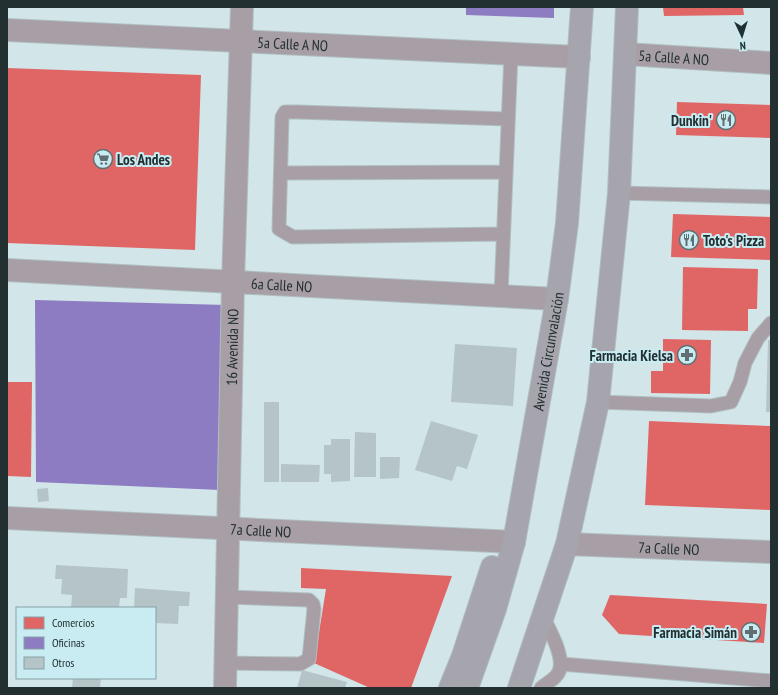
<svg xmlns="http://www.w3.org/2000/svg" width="778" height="695" viewBox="0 0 778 695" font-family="'PT Sans Narrow',sans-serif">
<rect width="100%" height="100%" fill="#d2e5e8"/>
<path fill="#e06666" d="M663 7H743L744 15 664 16Z
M7 68 201 75 195 250 7 243Z
M677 102 771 105V138L676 135Z
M673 214 771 217V260L671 257Z
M683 267 758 269 757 309H748V331L682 330Z
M663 339 711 340 710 394 651 393V371H663Z
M7 382H32L31 477 7 476Z
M649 421 771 426V510L645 505Z
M301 568 452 576 411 688H370L314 663 326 589 301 588Z
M610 595 767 604 764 643 619 634 602 615Z"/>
<path fill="#8e7cc3" d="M466 7H554V18L466 15Z
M35 300 227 305 220 490 36 482Z"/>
<path fill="#b5c5c7" d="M768 340H771V412H766Z
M455 344 517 348 513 406 451 402Z
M264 402H279V482H264Z
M431 421 478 435 467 469 457 466 452 481 415 470Z
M355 432 376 433V477H354Z
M331 439H350V481L331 482V474H324V445H331Z
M380 457H400L399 478 380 479Z
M281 464 320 465 319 482H281Z
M48 488 49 501 38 502 37 489Z
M56 565 128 569 127 598H120L119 608H71L72 595 61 594 62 579H55Z
M135 588 190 592 189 606H179L178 624 155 623V608H134Z
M302 670 347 682 345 688H297Z
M73 678H101L100 688H72Z"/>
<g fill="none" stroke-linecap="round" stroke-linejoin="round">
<g stroke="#b0bfc2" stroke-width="15">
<path id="lane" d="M281 173 505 172
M619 193 771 197
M502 234 293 237 279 229 282 117 285 112H298L508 119
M501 295 511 54
M598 402 711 406 731 402 740 382 745 363 758 338 771 323
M225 663 300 664 309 659 314 609 313 604 309 600 227 597
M561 664 771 681
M541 688C545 684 552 681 556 676 569 663 550 631 543 617"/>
</g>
<g stroke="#b0bfc2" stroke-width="24">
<g id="street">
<path id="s1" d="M7 30 579 57"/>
<path id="s2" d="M625 54 771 63"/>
<path id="s3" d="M7 270 557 299"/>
<path id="s4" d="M7 518 514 542"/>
<path id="s5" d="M567 544 771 552"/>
<path id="s6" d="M225 688 233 282 242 7"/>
</g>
</g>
<g stroke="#b0bfc2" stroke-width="24">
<g id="highway">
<path d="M450 688 463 656 492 567"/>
<path id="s7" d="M467 688 495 609 514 542 557 299 567 223 582 7"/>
<path d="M519 688 567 544 598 402 619 193 627 7"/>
</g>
</g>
<use href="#lane" stroke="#a89ea5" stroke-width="13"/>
<use href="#street" stroke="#a89ea5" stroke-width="22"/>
<use href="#highway" stroke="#a6a4ac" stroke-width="22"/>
</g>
<defs>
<g id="restaurant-ring" transform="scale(1)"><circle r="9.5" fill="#c8ecf2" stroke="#606f72" stroke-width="1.5"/><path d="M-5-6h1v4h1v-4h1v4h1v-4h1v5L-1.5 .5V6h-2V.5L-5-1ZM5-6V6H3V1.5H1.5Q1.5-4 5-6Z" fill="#606f72"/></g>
<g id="supermarket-ring" transform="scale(1)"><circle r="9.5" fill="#c8ecf2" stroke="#606f72" stroke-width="1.5"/><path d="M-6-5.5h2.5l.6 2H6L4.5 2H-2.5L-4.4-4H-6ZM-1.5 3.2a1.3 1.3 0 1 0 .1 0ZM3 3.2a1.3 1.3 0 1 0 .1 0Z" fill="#606f72"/></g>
<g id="pharmacy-ring" transform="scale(1)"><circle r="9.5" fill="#c8ecf2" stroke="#606f72" stroke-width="1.5"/><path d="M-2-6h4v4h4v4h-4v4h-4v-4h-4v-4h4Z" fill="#606f72"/></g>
</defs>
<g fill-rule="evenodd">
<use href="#restaurant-ring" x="726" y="120"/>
<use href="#supermarket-ring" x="103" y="159"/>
<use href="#restaurant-ring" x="689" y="240"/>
<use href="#pharmacy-ring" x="687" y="355"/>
<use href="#pharmacy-ring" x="751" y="632"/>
</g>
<g text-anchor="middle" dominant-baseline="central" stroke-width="4" stroke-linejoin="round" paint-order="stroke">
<g font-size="15" fill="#223032" stroke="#c8ecf2">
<text stroke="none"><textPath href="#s1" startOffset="286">5a Calle A NO</textPath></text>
<text stroke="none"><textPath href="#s2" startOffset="49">5a Calle A NO</textPath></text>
<text stroke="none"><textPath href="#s3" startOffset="275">6a Calle NO</textPath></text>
<text stroke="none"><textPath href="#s6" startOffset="341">16 Avenida NO</textPath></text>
<text stroke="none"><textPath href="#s7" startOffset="347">Avenida Circunvalación</textPath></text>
<text stroke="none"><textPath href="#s4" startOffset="254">7a Calle NO</textPath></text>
<text stroke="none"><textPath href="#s5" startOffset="102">7a Calle NO</textPath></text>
</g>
<g font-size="15" font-weight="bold" fill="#223032" stroke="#c8ecf2" text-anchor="end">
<text x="712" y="120">Dunkin'</text>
<text x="117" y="159" text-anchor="start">Los Andes</text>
<text x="703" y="240" text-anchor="start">Toto's Pizza</text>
<text x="673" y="355">Farmacia Kielsa</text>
<text x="737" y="632">Farmacia Simán</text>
</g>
</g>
<rect width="778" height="695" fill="none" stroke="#223032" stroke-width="16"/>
<rect x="16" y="607" width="140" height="72" fill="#c8ecf2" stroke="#86a1a5"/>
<rect x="24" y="617" width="20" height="12" fill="#e06666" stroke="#86a1a5"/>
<text x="52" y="627" font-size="12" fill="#223032">Comercios</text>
<rect x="24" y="637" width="20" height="12" fill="#8e7cc3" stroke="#86a1a5"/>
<text x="52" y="647" font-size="12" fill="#223032">Oficinas</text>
<rect x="24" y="657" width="20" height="12" fill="#b5c5c7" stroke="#86a1a5"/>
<text x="52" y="667" font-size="12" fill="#223032">Otros</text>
<g transform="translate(742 36) rotate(176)" stroke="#c8ecf2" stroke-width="3" paint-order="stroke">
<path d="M0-3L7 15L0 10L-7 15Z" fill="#223032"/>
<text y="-6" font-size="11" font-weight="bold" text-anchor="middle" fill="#223032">N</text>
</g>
</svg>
